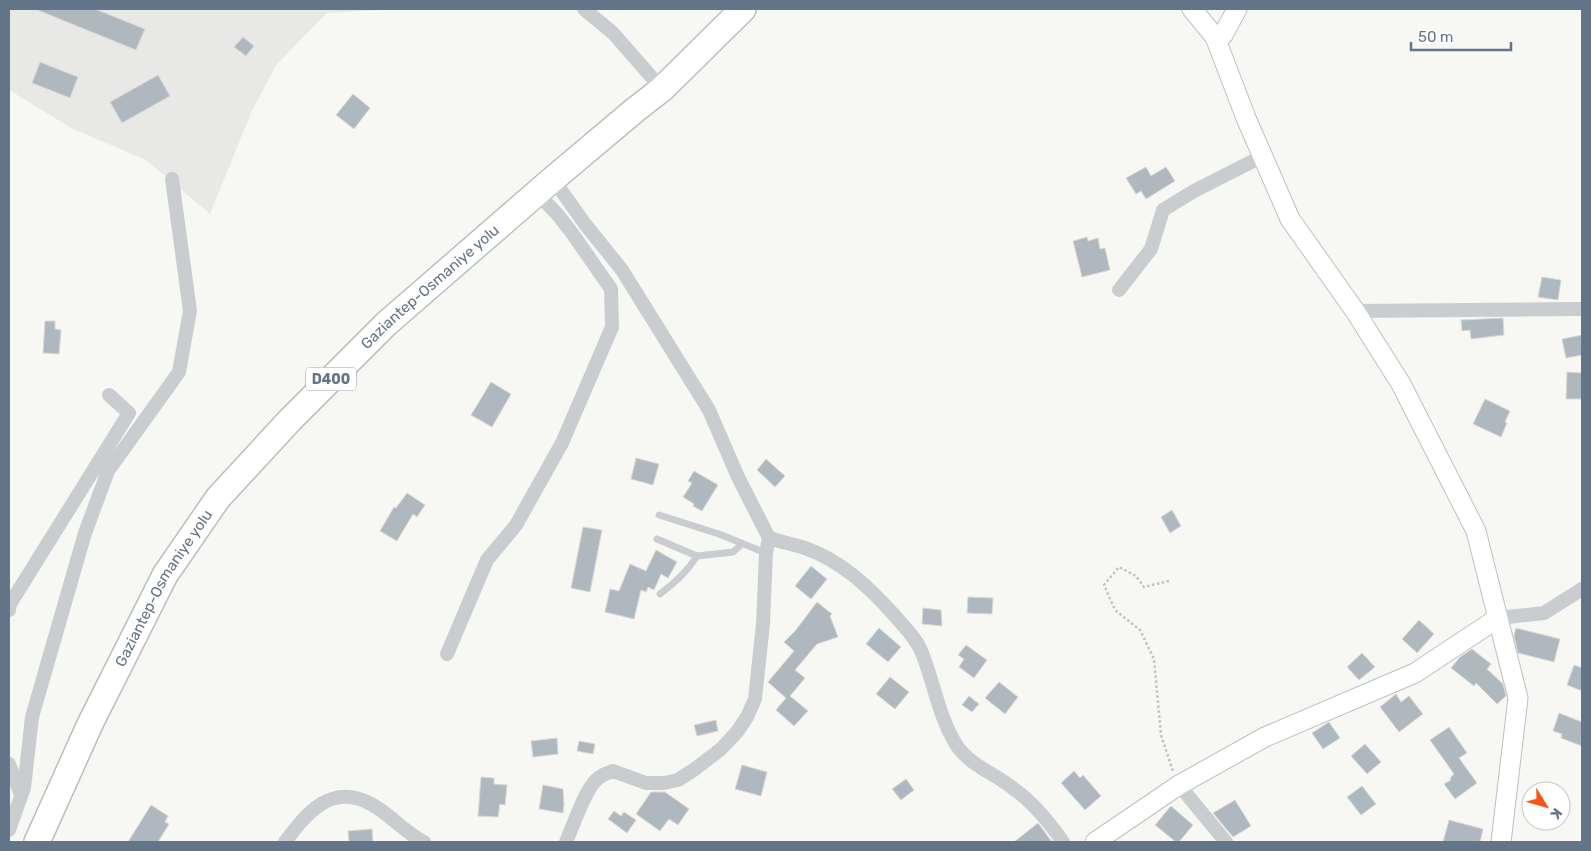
<svg xmlns="http://www.w3.org/2000/svg" width="1591" height="851" viewBox="0 0 1591 851" font-family="Rubik,sans-serif">
<rect width="100%" height="100%" fill="#f7f8f4"/>
<path fill="#e8e9e7" d="M9 9H401L327 13 276 65 251 113 210 214 146 160 71 128 9 90Z"/>
<path fill="#b0b8bf" stroke="#d9d9d6" d="M35 9H95L145 29 136 50Z
M243 37 254 46 246 56 234 47Z
M40 62 78 77 70 98 32 83Z
M158 75 170 96 122 123 110 102Z
M353 94 370 108 354 129 336 115Z
M1146 167 1151 176 1166 167 1175 181 1146 199 1141 191 1136 194 1126 178Z
M1087 237 1088 241 1098 238 1100 249 1105 248 1110 270 1082 277 1073 241Z
M1542 277 1561 280 1558 300 1538 297Z
M1503 318 1504 335 1471 339 1470 330 1462 331 1461 320Z
M45 321H55V329L61 330 59 354 43 353Z
M1582 335V355L1566 358 1562 339Z
M1567 372 1582 373V399H1566Z
M491 382 511 394 492 427 471 415Z
M1485 399 1510 411 1505 422 1507 423 1501 437 1473 424Z
M636 458 659 464 653 485 631 479Z
M766 459 785 476 775 487 757 470Z
M694 471 718 485 702 511 693 506 694 504 683 497 692 483 688 481Z
M407 493 425 505 417 517 413 514 397 541 380 531 394 507 396 508Z
M1172 510 1181 526 1170 533 1161 517Z
M583 527 602 530 590 592 571 588Z
M656 550 677 562 668 578 661 574 654 590 648 587 646 592 641 590 634 619 605 612 610 589 619 591 630 564 646 571Z
M811 566 827 579 811 599 795 586Z
M968 597 993 598 992 614 967 613Z
M817 602 832 614 830 616 838 637 817 644 795 670 805 678 790 696 808 711 794 726 776 710 786 698 768 682 794 651 784 642 796 630Z
M923 608 941 610 942 626 922 624Z
M1419 620 1434 634 1417 653 1402 639Z
M879 628 901 647 888 662 866 644Z
M1516 628 1560 639 1554 662 1518 653 1514 636Z
M966 645 987 660 974 678 959 667 964 659 958 655Z
M1472 649 1491 664 1487 669 1503 684 1506 696 1497 704 1476 683 1474 686 1451 668 1460 657Z
M1362 653 1375 667 1359 680 1347 667Z
M1574 665 1582 668V691L1567 685Z
M890 677 909 692 895 709 876 694Z
M999 682 1018 697 1005 714 985 698Z
M1396 694 1401 702 1409 696 1423 714 1399 732 1380 707Z
M969 696 979 704 972 712 962 705Z
M1559 713 1582 722V746L1561 738 1562 734 1553 731Z
M716 720 718 731 697 736 694 725Z
M1329 722 1340 738 1323 749 1312 733Z
M1449 727 1467 753 1459 758 1477 783 1455 799 1444 784 1451 780 1450 778 1454 774 1430 740Z
M557 738 558 754 533 757 531 741Z
M579 741 595 744 593 754 577 751Z
M1365 744 1381 762 1367 774 1351 756Z
M742 765 767 772 761 796 735 789Z
M1074 771 1080 778 1083 775 1101 796 1085 810 1061 783Z
M481 777 494 778V784L507 785 505 805 500 804 498 817 478 816Z
M906 779 914 790 901 800 892 789Z
M543 785 563 789 564 804 563 813 539 809Z
M1362 786 1376 804 1361 815 1347 797Z
M651 792H665L689 809 678 825 669 819 660 831 636 814Z
M1235 800 1251 826 1233 837 1213 813Z
M151 805 168 816 165 822 169 824 158 842H128Z
M1171 806 1193 825 1179 842H1176L1155 825Z
M614 811 621 816 624 812 636 820 627 833 608 819Z
M1449 820 1483 829 1480 842H1443Z
M1038 823 1052 842H1014Z
M372 829 373 842H349L348 831Z"/>
<g fill="none" stroke-linecap="round" stroke-linejoin="round">
<g stroke="#bbc0c5" stroke-width="21">
<path id="secondary" d="M1192 9 1215 37 1246 118 1290 219 1355 311 1401 384 1476 531 1518 698 1501 842
M1215 37 1223 35 1237 9
M1095 842 1179 785 1265 737 1415 673 1498 618"/>
</g>
<g stroke="#bbbec1" stroke-width="28">
<g id="highway">
<path id="s1" d="M37 842 90 724 165 575 218 498 290 420 386 324 553 179 635 110 662 89 743 9"/>
</g>
</g>
<path stroke="#c0c2c5" stroke-width="2.5" stroke-dasharray="2.5 2.5" stroke-linecap="butt" d="M1169 581 1144 587 1136 576 1119 567 1104 585 1115 610 1140 630 1154 659 1161 735 1173 771"/>
<path stroke="#cacdd0" stroke-width="7" d="M659 515 719 534 766 553
M657 539 697 556 733 552 742 544
M660 594C675 583 687 572 697 556"/>
<path stroke="#cacdd0" stroke-width="14" d="M584 9 613 33 662 89
M553 179 585 224 622 270 709 410 738 477 769 538C781 542 793 544 805 548 842 561 870 588 895 616 905 628 917 639 922 653 934 683 939 718 957 746 971 766 996 774 1014 789 1034 803 1049 822 1063 842
M1119 290 1151 249 1163 210 1194 191 1263 156
M1355 311 1582 309
M9 610 10 604 129 413 109 395
M1498 618 1544 613 1582 589
M447 654 487 560 516 525 562 443 612 327 611 289 572 233 558 215 537 193
M9 764 21 795
M1179 785 1226 842
M9 830 24 788 32 717 85 533 108 471 179 372 190 311 172 179
M285 842C306 814 331 782 371 804 390 814 404 832 424 842
M566 842C573 826 584 793 595 781 600 776 606 773 613 771L646 783H664L678 780 695 769 721 749 737 732 747 717 755 699 763 624 766 553 769 538"/>
<use href="#secondary" stroke="#fff" stroke-width="19"/>
<use href="#highway" stroke="#fff" stroke-width="25"/>
</g>
<g text-anchor="middle" dominant-baseline="central" stroke-width="5" stroke-linejoin="round" paint-order="stroke">
<rect fill="#fff" stroke="#929eac" stroke-width="1" x="306" y="367.5" width="50" height="23" rx="4"/>
<g font-size="14" font-weight="bold" fill="#637588">
<text x="331" y="379">D400</text>
</g>
<g font-size="15" fill="#637588" stroke="#fff">
<text stroke="none"><textPath href="#s1" startOffset="689">Gaziantep-Osmaniye yolu</textPath></text>
<text stroke="none"><textPath href="#s1" startOffset="284">Gaziantep-Osmaniye yolu</textPath></text>
</g>
</g>
<rect width="1591" height="851" fill="none" stroke="#637588" stroke-width="20"/>
<g transform="translate(1546 806) rotate(127)"><circle r="24" fill="#ffffff" stroke="#c1c8cf"/>
<path d="M0-4L9 19L0 12L-9 19Z" fill="#f55816"/>
<text y="-8" font-size="14" font-weight="bold" text-anchor="middle" fill="#637588">K</text>
</g>
<path d="M1411 42v8h100v-8" fill="none" stroke="#637588" stroke-width="2.5"/>
<text x="1418" y="42" font-size="15" fill="#637588" stroke="#ffffff" stroke-width="4" paint-order="stroke">50 m</text>
</svg>
